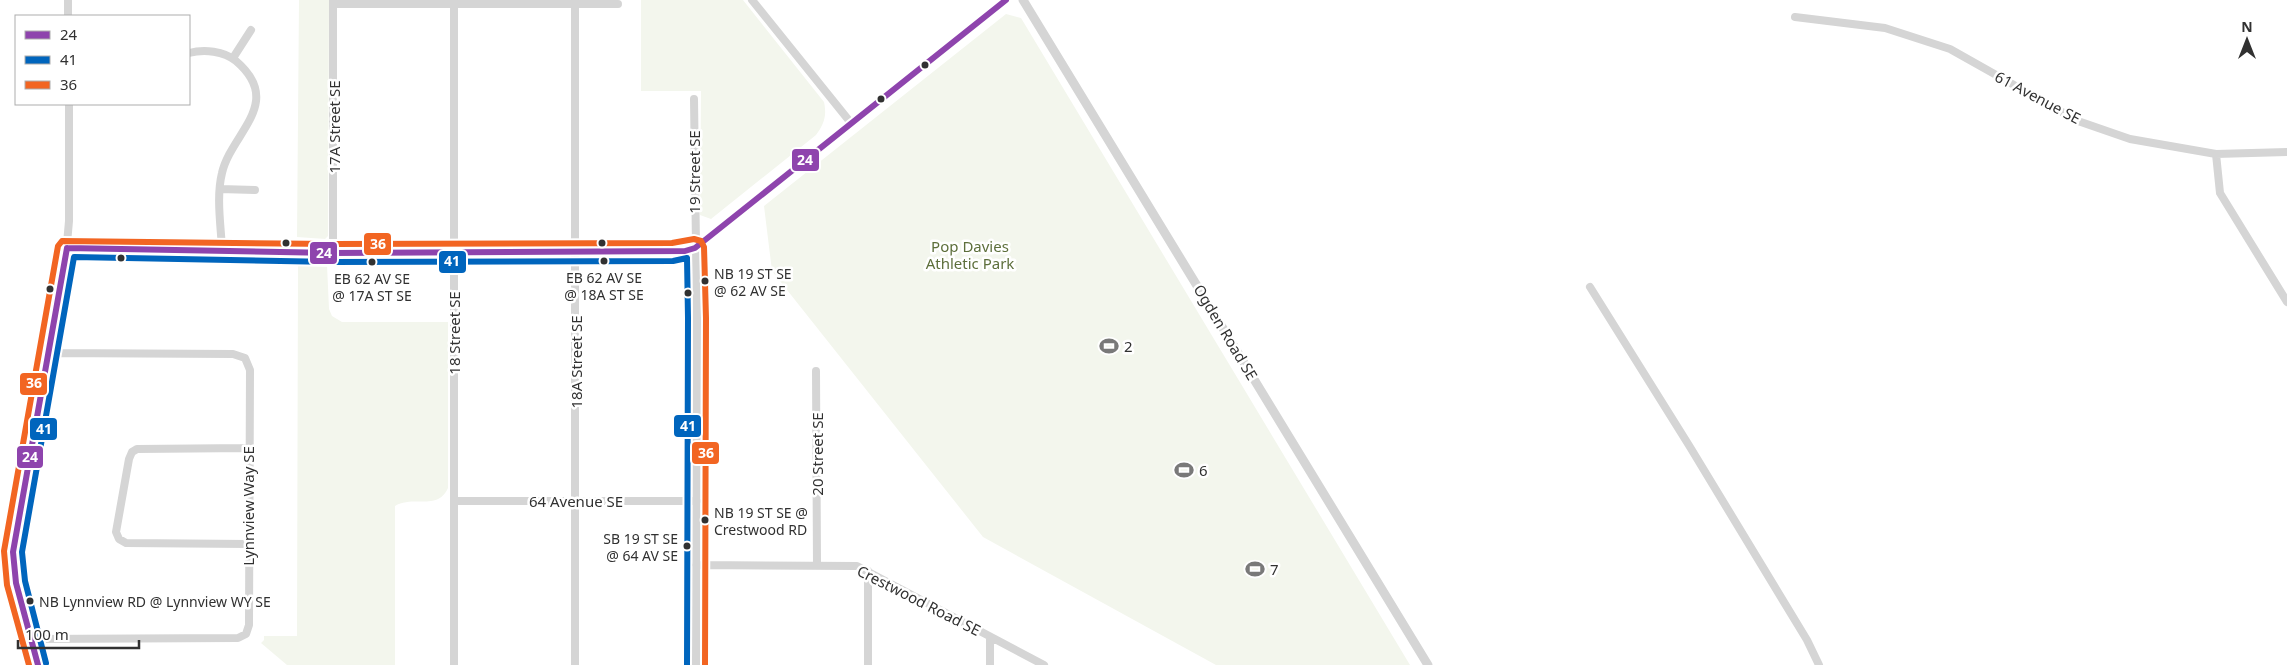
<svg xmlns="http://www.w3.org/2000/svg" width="2287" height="665" viewBox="0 0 2287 665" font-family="'Noto Sans',sans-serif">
<rect width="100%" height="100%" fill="#fff"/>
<path fill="#f3f6ed" d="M299 0H329L328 236 325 239 297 237Z
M641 0H743L824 102C827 116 824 124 816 135L711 219 700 215 701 91H641Z
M1006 14 1021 18 1410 665H1216L983 537 772 271 764 206Z
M298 265H327L329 309 332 316 342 322H448V488C438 511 413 495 395 506V665H287L261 643 264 640V636H297Z"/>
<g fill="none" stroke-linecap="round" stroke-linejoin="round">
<path stroke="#d5d5d5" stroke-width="8" d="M68 0V16
M575 0V665
M752 0 851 123
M333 4H618
M1795 17 1885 28 1950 49 2078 121 2130 139 2216 154 2287 152
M189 53C204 49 224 51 236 61 285 103 231 133 222 173 216 197 221 226 222 250
M233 58 251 30
M694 99 697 318 696 665
M2216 154 2220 193 2287 302
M220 189 255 190
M67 248 333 253 685 251 695 248 706 239 1006 0
M333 253V0
M1590 287 1690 447 1807 640 1819 665
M816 371 817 566
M454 501H697
M248 544 126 543 119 539 116 532 129 459 132 452 137 449 248 448
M696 565 857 566 1044 665
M31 639 238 638 246 634 249 625 250 370 245 358 233 354 49 353
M38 665 16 583 13 552 65 266 69 221V104
M454 665V0
M868 665V571
M990 665V637"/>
<path stroke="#d5d5d5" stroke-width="9" d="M1023 0 1428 665"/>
<g stroke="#fff" stroke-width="10">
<path id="bus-1" d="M67 248 333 253 685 251 695 248 1006 0
M38 665 16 583 13 552 67 248"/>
</g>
<g stroke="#fff" stroke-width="10">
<path id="bus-2" d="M46 663 25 581 22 552 74 257 333 262 673 261 687 258 688 318 687 665"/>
</g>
<g stroke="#fff" stroke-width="10">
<path id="bus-3" d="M29 665 7 585 4 551 58 246 62 241 333 244 672 243 694 239 701 241 704 247 706 318 705 665"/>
</g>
<use href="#bus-1" stroke="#8e44ad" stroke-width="6"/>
<use href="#bus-2" stroke="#0065bd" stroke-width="6"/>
<use href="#bus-3" stroke="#f26522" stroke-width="6"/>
</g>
<defs>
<g id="stadium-bare" transform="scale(1.5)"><path d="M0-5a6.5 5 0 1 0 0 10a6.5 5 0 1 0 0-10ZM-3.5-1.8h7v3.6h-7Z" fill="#797979" stroke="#fff" stroke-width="2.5" paint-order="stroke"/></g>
</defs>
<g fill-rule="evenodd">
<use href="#stadium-bare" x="1109" y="346"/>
<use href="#stadium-bare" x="1184" y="470"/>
<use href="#stadium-bare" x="1255" y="569"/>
</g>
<g fill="#313131" stroke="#fff" stroke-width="2">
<circle cx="925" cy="65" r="4.5"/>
<circle cx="881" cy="99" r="4.5"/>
<circle cx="286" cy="243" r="4.5"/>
<circle cx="602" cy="243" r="4.5"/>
<circle cx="121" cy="258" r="4.5"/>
<circle cx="604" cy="261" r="4.5"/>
<circle cx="372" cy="262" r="4.5"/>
<circle cx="705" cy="281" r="4.5"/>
<circle cx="50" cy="289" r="4.5"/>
<circle cx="688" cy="293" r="4.5"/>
<circle cx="705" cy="520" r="4.5"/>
<circle cx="687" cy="546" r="4.5"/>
<circle cx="30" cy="601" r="4.5"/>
</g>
<g text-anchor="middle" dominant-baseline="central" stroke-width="5" stroke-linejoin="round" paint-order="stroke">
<g font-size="14" fill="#313131" stroke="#fff" text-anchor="start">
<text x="714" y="273">NB 19 ST SE<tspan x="714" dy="17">@ 62 AV SE</tspan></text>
<text x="604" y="277" text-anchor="middle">EB 62 AV SE<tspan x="604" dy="17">@ 18A ST SE</tspan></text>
<text x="372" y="278" text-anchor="middle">EB 62 AV SE<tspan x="372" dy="17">@ 17A ST SE</tspan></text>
<text x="714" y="512">NB 19 ST SE @<tspan x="714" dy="17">Crestwood RD</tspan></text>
<text x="678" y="538" text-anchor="end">SB 19 ST SE<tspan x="678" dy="17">@ 64 AV SE</tspan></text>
<text x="39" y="601">NB Lynnview RD @ Lynnview WY SE</text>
</g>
<g font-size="15" fill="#313131" stroke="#fff">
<text transform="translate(2038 97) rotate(28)">61 Avenue SE</text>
<text transform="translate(334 127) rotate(-90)">17A Street SE</text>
<text transform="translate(694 172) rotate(-90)">19 Street SE</text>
<text transform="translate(1226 332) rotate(59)">Ogden Road SE</text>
<text transform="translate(454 333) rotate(-90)">18 Street SE</text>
<text transform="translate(576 362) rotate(-90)">18A Street SE</text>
<text transform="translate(817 454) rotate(-90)">20 Street SE</text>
<text x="576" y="501">64 Avenue SE</text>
<text transform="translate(248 506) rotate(-90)">Lynnview Way SE</text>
<text transform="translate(919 600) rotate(27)">Crestwood Road SE</text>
</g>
<g font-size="15" fill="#5d6f3b" stroke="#fff">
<text x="970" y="246">Pop Davies<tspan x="970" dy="17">Athletic Park</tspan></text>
</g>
<g font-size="15" fill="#313131" stroke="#fff" text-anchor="start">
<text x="1124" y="346">2</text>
<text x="1199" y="470">6</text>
<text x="1270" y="569">7</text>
</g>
</g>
<g stroke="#fff" stroke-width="2">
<rect x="791" y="148" width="29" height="24" rx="5" fill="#8e44ad"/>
<rect x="363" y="232" width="29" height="24" rx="5" fill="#f26522"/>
<rect x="309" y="241" width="29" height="24" rx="5" fill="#8e44ad"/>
<rect x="438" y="250" width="29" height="24" rx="5" fill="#0065bd"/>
<rect x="19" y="372" width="29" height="24" rx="5" fill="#f26522"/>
<rect x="673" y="414" width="29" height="24" rx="5" fill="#0065bd"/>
<rect x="29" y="417" width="29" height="24" rx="5" fill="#0065bd"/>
<rect x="691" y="441" width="29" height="24" rx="5" fill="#f26522"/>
<rect x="16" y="445" width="28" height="24" rx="5" fill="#8e44ad"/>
</g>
<g font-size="14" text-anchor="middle" font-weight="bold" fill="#fff">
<text x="805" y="165">24</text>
<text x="378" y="249">36</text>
<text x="324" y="258">24</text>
<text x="452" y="266">41</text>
<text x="34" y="388">36</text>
<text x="688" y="431">41</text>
<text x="44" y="434">41</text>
<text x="706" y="458">36</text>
<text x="30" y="462">24</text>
</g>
<rect x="15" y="15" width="175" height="90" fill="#ffffff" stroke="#adadad"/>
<rect x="25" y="31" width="25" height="8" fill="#8e44ad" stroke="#adadad"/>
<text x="60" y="40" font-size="15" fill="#313131">24</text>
<rect x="25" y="56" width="25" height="8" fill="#0065bd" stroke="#adadad"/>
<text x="60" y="65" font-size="15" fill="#313131">41</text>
<rect x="25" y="81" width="25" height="8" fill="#f26522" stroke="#adadad"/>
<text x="60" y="90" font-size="15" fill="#313131">36</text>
<g transform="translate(2247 40)" stroke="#ffffff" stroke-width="4" paint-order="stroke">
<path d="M0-4L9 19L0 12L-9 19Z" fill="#313131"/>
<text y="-8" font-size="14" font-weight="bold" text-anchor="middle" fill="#313131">N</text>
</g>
<path d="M18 640v8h121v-8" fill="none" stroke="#313131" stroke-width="2.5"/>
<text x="25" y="640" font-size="15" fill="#313131" stroke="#ffffff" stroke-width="4" paint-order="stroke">100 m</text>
</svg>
